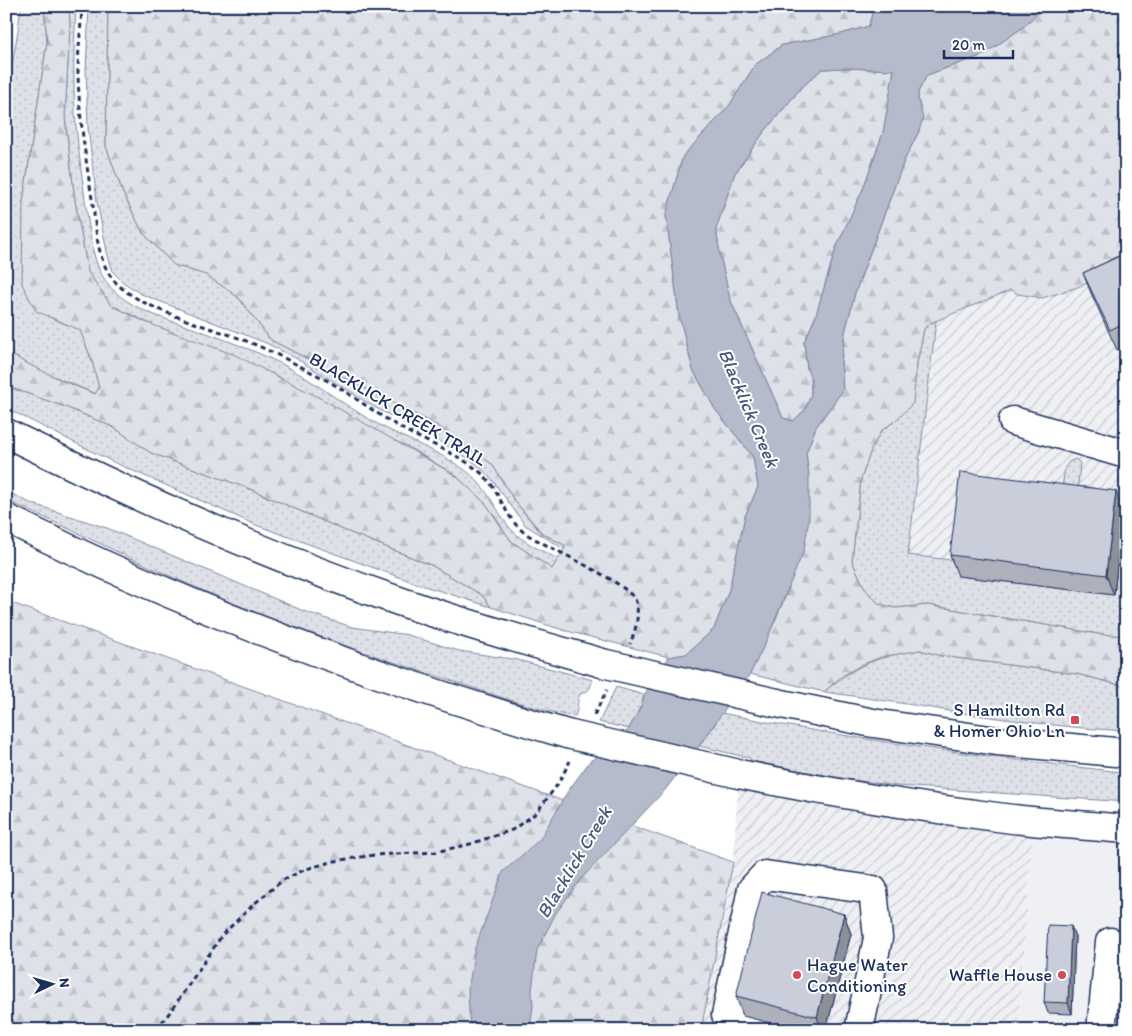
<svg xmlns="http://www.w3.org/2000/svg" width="1132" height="1036" viewBox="0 0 1132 1036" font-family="Itim,sans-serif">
<defs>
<pattern id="industrial-furrows" width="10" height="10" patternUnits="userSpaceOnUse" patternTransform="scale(1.25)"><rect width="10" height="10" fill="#eff0f4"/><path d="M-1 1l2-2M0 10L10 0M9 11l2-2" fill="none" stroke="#ccced4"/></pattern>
<pattern id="green-dots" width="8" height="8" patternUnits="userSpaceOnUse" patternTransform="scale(1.25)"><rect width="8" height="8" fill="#dee1e7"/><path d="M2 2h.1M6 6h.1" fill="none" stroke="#bec1c9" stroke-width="1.8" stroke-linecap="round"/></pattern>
<pattern id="forest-firs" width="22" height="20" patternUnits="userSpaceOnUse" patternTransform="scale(1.25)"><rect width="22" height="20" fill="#dee1e7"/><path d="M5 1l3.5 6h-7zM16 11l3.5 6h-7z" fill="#bec1c9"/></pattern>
</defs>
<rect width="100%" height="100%" fill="#fff"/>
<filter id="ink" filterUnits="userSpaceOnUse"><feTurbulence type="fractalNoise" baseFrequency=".02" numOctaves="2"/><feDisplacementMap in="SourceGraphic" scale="10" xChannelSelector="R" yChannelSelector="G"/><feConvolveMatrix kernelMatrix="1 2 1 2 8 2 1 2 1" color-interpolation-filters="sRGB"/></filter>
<g filter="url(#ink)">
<path fill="#eff0f4" d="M1034 821 1126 838V1030H1018Z"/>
<path fill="url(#industrial-furrows)" d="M1126 253V727L1060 726 955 714 892 700 936 321 1011 290 1018 294 1090 282 1110 259Z
M739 774 1034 821 1018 1030H701L733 862Z"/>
<path fill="url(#green-dots)" stroke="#7c88a2" d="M21 6H44L47 42 23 202 51 318 80 330 92 361 99 388 96 394 41 371 6 352V103C10 70 18 39 21 6Z
M69 6H76C75 32 73 58 74 84 74 125 81 166 86 207 90 229 91 255 102 275 121 310 169 319 204 332 229 341 255 351 280 363 313 380 342 404 374 422 404 439 437 450 465 470 487 486 494 508 510 528 523 543 541 550 558 559L552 569 511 541 486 504 455 475 410 448 111 305 88 272 75 201 65 117 70 26Z
M89 6H108L106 146 123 193 143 233 174 265 206 275 238 297 271 340 438 426 492 464 514 500 541 533 566 546 564 549 525 525 490 477 476 464 457 451 376 408 297 359 266 343 141 294 123 282 113 272 107 252 97 202 88 128 86 70Z
M936 321 908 555 959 561 958 576 1113 595 1122 520 1126 521V636L1098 634 928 605 895 608 879 604 865 589 852 561 861 479 871 450 881 431 899 418 917 363 924 329 928 324Z
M6 386 68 408 113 427 151 453 250 489 346 531 431 565 482 595 491 607 421 585 256 525 111 461 6 408Z
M1075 459 1080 463 1078 486 1094 488 1060 503 1065 467 1069 462Z
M6 491 30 503 107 528 306 612 352 627 408 635 459 651 518 660 593 680C588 691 591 690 580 694 576 702 579 708 575 716L565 715C524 706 483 691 443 678 372 656 302 631 233 603 156 572 82 534 6 500Z
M920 650 941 656 1077 674 1120 685 1126 690V731C1024 726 924 705 824 692 858 663 877 657 920 650Z
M616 687 644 695 642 704 629 729 599 722Z
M721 713C853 740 987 757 1121 772L1126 773V802L898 786 846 779 757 762 750 760V758L699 746 714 726Z"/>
<path fill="url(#forest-firs)" stroke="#7c88a2" d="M44 6H69L70 26 65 117 75 201 88 272 111 305 145 322 235 355 322 399 455 475 486 504 511 541 552 569 566 546 542 533 514 500 492 464 438 426 271 340 238 297 206 275 174 265 143 233 123 193 106 146 108 6H874L869 26 841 34 782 45 755 65 729 106 683 156 666 215 679 315 693 370 715 409 753 457 758 487 745 516 729 590 714 629 686 654 669 657 563 630 491 607 482 595 431 565 346 531 250 489 151 453 113 427 68 408 6 386V352C35 368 64 382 95 394L99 388 92 361 80 330 36 311 22 284 23 202 47 42Z
M1045 6H1126V253L1110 259 1090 282 1075 288 1042 298 1018 294 1011 290 928 324 924 329 917 363 913 403 899 418 881 431 871 450 861 479 852 561 865 589 879 604 895 608 928 605 1098 634 1126 636V690L1120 685 1077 674 941 656 920 650 881 657 861 665 842 676 824 692 750 674 767 639 788 591 809 477 806 453 816 427 843 390 841 362 845 332 855 293 904 161 919 131 920 106 918 100V92L927 75 983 55 1022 28Z
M847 68 894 70 883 133 863 189 836 248 815 318 804 342 807 369 811 379V395L805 410 793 421 783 418 730 299 720 255 716 229 735 173 764 132 801 88 822 69Z
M6 601 733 862 701 1030H6Z"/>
<path fill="#b5bbca" stroke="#77839f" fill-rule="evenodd" d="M874 6H1045L1022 28 983 55 927 75 918 92V100L923 118 919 131 904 161 855 293 845 332 841 362 843 390 816 427 806 453 809 477V518L804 550 767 639 750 674 699 746 665 790 582 878 556 913 537 950 532 991 533 1006 530 1030H470L468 990 475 948 503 872 540 839 568 791 590 761 611 747 629 729 642 704 644 695 669 657 686 654 714 629 729 590 745 516 758 487 753 457 715 409 693 370 679 315 666 215 683 156 729 106 755 65 782 45 841 34 869 26ZM847 68 894 70 883 133 863 189 836 248 815 318 804 342 807 369 811 379V395L805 410 793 421 783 418 730 299 720 255 716 229 735 173 764 132 801 88 822 69Z"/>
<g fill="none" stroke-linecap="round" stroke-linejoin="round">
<g stroke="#1b2f5e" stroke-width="31">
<path id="minor" d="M1013 421 1126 454
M757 1030 726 1015 752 889 765 875 873 890 878 938 859 1030
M1101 1030 1110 942"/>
</g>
<g stroke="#1b2f5e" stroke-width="31">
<path id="major" d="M6 433C133 496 262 554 396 600 464 624 533 643 602 663
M6 518C186 608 374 678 567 734
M777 703 873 723 997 741 1126 753
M739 774C825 792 911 806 997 817 1040 823 1083 825 1126 829"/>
</g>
<path stroke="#1b2f5e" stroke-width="3" stroke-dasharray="5 4" stroke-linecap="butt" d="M82 6C81 28 78 51 78 73 79 117 86 161 93 205 96 229 97 258 112 278 134 308 208 326 244 340 267 349 290 361 313 373 344 388 371 411 401 428 427 443 457 453 480 472 499 487 504 518 525 533 545 547 631 583 636 602 640 616 635 632 630 644
M594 715 607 690
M156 1030 173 1008 223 934 254 904 283 880 306 869 335 861 374 855 436 852 470 844 512 830 536 813 558 784 570 761"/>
<use href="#minor" stroke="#fff" stroke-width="28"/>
<use href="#major" stroke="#fff" stroke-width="28"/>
<g stroke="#1b2f5e" stroke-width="31" stroke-linecap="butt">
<path id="major-bridge" d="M602 663 777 703
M567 734 739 774"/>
</g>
<use href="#major-bridge" stroke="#fff" stroke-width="28"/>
</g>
<path fill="#aeb1bb" stroke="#1b2f5e" d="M1126 253V346L1117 350 1091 293 1083 273Z
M1123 511 1114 595 958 576 950 555Z
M844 914 851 934 826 1030H797L743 1016 736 996Z
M1075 936 1072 1014 1048 1013 1044 1002Z"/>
<path fill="#8d9099" stroke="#1b2f5e" d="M1116 491 1123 511 1114 595 1106 575Z
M844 914 851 934 826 1030H822L817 1017Z
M1071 926 1075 936 1072 1014 1068 1003Z"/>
<path fill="#caceda" stroke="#1b2f5e" d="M1126 253V322L1110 330 1083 273Z
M960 472 1116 491 1106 575 950 555Z
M762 892 844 914 817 1017 736 996Z
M1048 925 1071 926 1068 1003 1044 1002Z"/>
</g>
<g fill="#d1495b" stroke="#fff" stroke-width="2">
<rect x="1070" y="715" width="10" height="10" rx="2.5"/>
<circle cx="797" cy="975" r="5"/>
<circle cx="1062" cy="975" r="5"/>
</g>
<g text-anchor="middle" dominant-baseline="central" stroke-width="4" stroke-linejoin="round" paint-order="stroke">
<g font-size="18" fill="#1b2f5e" stroke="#fff">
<text transform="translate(398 409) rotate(31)">BLACKLICK CREEK TRAIL</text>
</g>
<g font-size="18" fill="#1b2f5e" stroke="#fff" text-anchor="end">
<text x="1065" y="710">S Hamilton Rd<tspan x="1065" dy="21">&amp; Homer Ohio Ln</tspan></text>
<text x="807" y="965" text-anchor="start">Hague Water<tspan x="807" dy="21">Conditioning</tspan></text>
<text x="1052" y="975">Waffle House</text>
</g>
<g font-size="19" font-style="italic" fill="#49597e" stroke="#fff">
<text transform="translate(749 408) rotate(67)">Blacklick Creek</text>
<text transform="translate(574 862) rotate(-59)">Blacklick Creek</text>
</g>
</g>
<rect width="1132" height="1036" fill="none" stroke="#fff" stroke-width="25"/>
<rect x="12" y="12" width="1107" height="1011" fill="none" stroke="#1b2f5e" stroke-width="2" filter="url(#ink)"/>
<g transform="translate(52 984) rotate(85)" stroke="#ffffff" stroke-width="4" paint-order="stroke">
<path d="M0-4L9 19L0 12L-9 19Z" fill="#1b2f5e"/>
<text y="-8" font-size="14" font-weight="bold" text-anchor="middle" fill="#1b2f5e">N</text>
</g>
<path d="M944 50v8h69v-8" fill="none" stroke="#1b2f5e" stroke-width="2.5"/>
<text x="952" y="50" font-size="15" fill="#1b2f5e" stroke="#ffffff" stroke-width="4" paint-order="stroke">20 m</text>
</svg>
